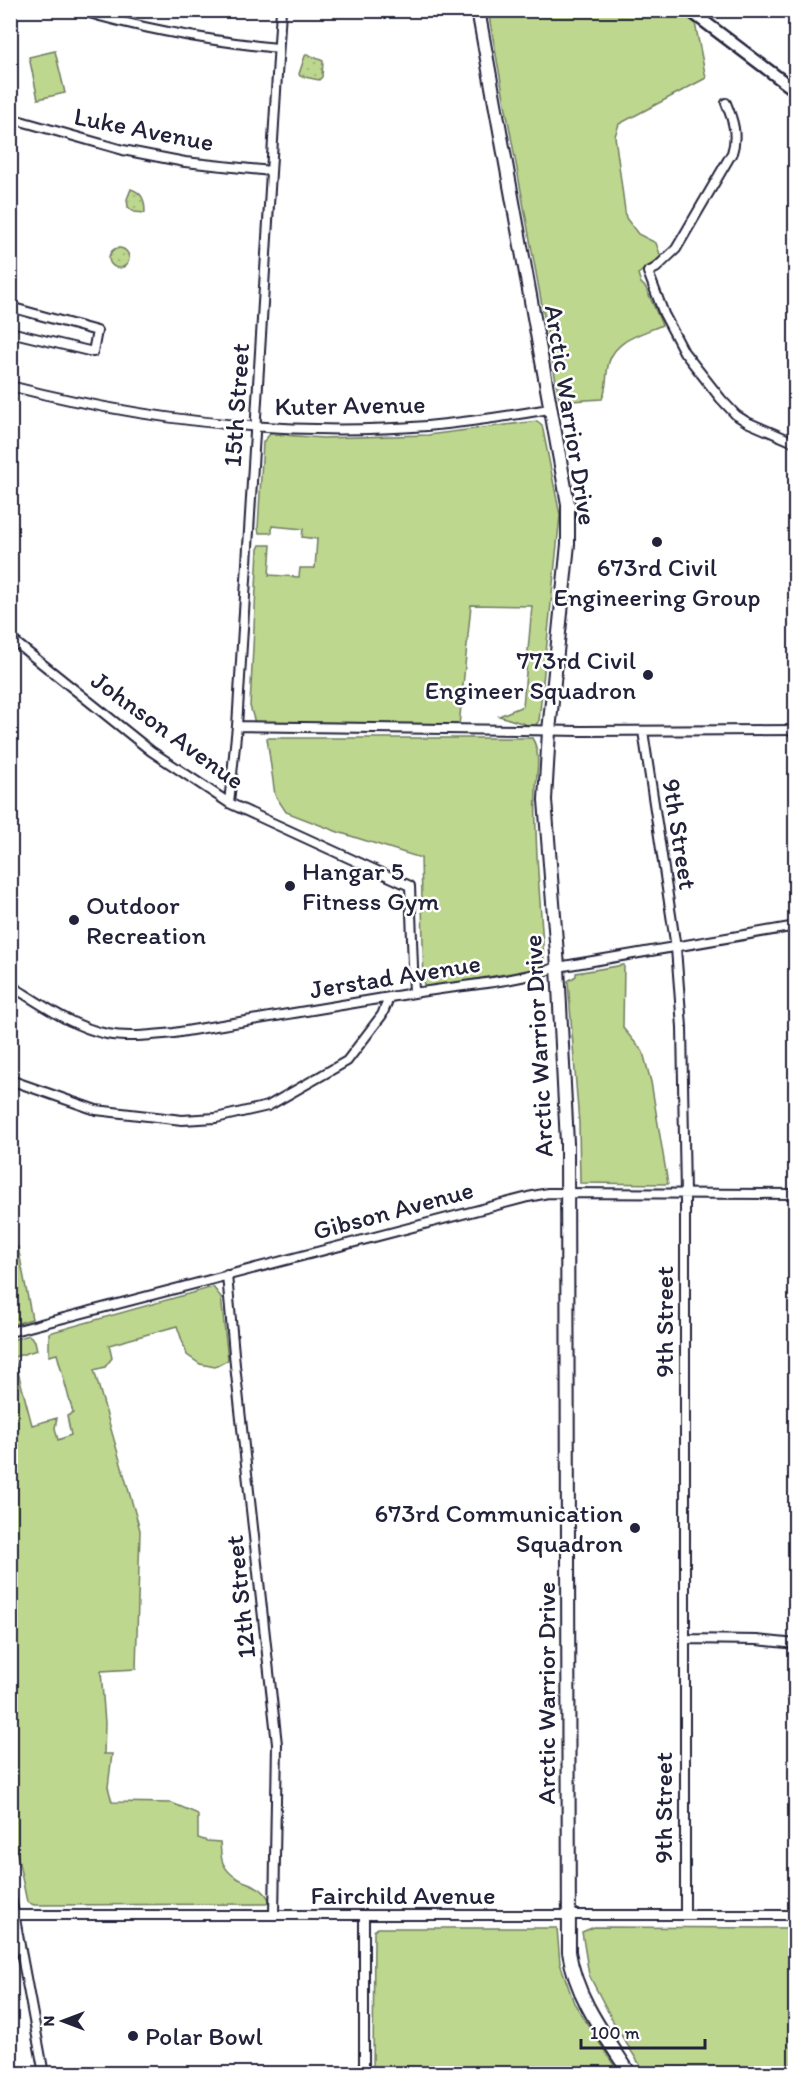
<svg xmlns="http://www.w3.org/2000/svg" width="806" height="2084" viewBox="0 0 806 2084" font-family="Itim,sans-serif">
<defs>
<pattern id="park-dots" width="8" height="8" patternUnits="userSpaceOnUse" patternTransform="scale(1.5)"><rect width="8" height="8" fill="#bdd78e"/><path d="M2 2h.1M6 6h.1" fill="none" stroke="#a2b87b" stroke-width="1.8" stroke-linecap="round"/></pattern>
</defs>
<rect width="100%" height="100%" fill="#fff"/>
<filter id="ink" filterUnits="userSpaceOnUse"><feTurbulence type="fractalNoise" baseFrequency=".0167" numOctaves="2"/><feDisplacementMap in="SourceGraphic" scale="12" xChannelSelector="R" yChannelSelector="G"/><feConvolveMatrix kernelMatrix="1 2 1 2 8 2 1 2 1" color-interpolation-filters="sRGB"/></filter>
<g filter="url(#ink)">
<path fill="#bdd78e" stroke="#707c64" stroke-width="1.5" d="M488 11H678L695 23 706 78 619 124 615 136 626 218 638 234 656 243 661 257 638 274 641 283 646 288 662 325C642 334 616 339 609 362 605 375 608 387 602 399L571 401 562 404 559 398Z
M55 51 65 93 38 99 29 57Z
M537 421 542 425 560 515 539 721 534 727 499 716 523 706 532 606 471 605 459 726 255 723 250 706 258 549 260 545H271L269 575 299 577 300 568H315L317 539 302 537 303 529 272 526V533H259L258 528 263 442 270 434 323 438 428 435Z
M267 738H532C541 752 537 771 536 787 534 845 541 904 544 962L540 968 424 988 421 858 338 832 286 812 275 795Z
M624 965 623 1028 643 1052 651 1082 668 1184 580 1183 579 1123 568 981 576 976V973Z
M11 1246 18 1247 32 1319 11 1325Z
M213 1287 221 1297 228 1360 215 1367 200 1364 187 1355 177 1326 109 1345 112 1358 105 1367 94 1370 140 1530 136 1669 101 1671 105 1723 104 1754H112L108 1787 112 1802 172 1803 196 1813 198 1816V1838L207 1841 220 1842C221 1849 220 1859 224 1865 236 1887 262 1879 270 1902L266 1904 34 1905 27 1902 10 1820 11 1340 29 1335 35 1341 37 1350 14 1357 32 1425 57 1418 55 1428 58 1440 71 1435 67 1416 73 1413 57 1354 49 1356V1333Z
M594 1927 795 1928V2073H645L616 2027 589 1975 582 1932Z
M378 1928H557L560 1963 574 2003 619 2073H373L374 1931Z"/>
<path fill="url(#park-dots)" stroke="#707c64" stroke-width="1.5" d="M307 54 323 61 322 77 319 80 300 76 299 74 305 56Z
M131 189C143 193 145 201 145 213L134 212 128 207 127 199Z
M109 258a10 10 0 1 1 20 0a10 10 0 1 1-20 0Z"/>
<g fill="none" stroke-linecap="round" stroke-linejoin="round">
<g stroke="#22223b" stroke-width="12">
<path id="street" d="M79 10C145 30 210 41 278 48
M726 103C733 120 738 135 732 153L676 249 656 268 648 272 664 314 684 352 721 399 736 415 747 422 796 443
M10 118 123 150 185 162 271 171
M10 307 97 331 93 352 10 332
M10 386C147 421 286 437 427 426 468 422 509 416 549 409
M10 638 151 751 229 803 410 886 414 993
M237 726 582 731 796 730
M643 731 676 948 682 1027 685 1194V1915
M229 803 237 726 281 10
M10 985C41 1004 72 1027 107 1034 128 1038 152 1035 174 1033 254 1020 334 1006 414 993 462 985 512 983 558 967L796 926
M10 1080 96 1110 182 1120 216 1118 268 1106 347 1061 382 1015 389 998
M227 1275 235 1365 277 1744 274 1915
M10 1332 528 1197 548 1193 796 1194
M685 1639 757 1640 796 1644
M10 1892 44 2074
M10 1915H796
M364 1916V2074"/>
</g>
<g stroke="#22223b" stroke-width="15">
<path id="secondary" d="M689 10 796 91"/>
</g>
<g stroke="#22223b" stroke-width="16">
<path id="primary" d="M478 10 568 504V544L549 731 545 800 558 967 567 1143 569 1952C576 1998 605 2035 630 2074"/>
</g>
<use href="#street" stroke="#fff" stroke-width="8"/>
<use href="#secondary" stroke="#fff" stroke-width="10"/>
<use href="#primary" stroke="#fff" stroke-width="12"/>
</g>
</g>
<g fill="#22223b" stroke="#fff" stroke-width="2">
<circle cx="657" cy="542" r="6"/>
<circle cx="648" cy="675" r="6"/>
<circle cx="290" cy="886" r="6"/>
<circle cx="74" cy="920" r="6"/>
<circle cx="635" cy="1528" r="6"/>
<circle cx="133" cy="2036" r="6"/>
</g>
<g text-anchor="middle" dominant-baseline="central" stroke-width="5" stroke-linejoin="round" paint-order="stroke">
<g font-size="26" fill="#22223b" stroke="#fff">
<text transform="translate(144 129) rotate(11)">Luke Avenue</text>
<text transform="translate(236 405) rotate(-86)">15th Street</text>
<text transform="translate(350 405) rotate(-1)">Kuter Avenue</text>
<text transform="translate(571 415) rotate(81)">Arctic Warrior Drive</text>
<text transform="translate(168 730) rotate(36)">Johnson Avenue</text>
<text transform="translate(680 834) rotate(81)">9th Street</text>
<text transform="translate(395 976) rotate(-9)">Jerstad Avenue</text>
<text transform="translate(538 1046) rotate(-93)">Arctic Warrior Drive</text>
<text transform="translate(393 1210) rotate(-15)">Gibson Avenue</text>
<text transform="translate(664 1322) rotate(-90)">9th Street</text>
<text transform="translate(240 1597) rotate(-96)">12th Street</text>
<text transform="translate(546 1693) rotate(-90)">Arctic Warrior Drive</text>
<text transform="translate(663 1808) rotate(-90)">9th Street</text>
<text x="403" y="1895">Fairchild Avenue</text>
</g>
<g font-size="26" fill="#22223b" stroke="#fff" text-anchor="start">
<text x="657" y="567" text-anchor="middle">673rd Civil<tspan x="657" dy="30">Engineering Group</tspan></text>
<text x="636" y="660" text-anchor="end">773rd Civil<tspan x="636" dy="30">Engineer Squadron</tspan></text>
<text x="302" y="871">Hangar 5<tspan x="302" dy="30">Fitness Gym</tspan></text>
<text x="86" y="905">Outdoor<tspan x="86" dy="30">Recreation</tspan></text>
<text x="623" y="1513" text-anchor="end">673rd Communication<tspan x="623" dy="30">Squadron</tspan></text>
<text x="145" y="2036">Polar Bowl</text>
</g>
</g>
<rect width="806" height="2084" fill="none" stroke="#fff" stroke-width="36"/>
<rect x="18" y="18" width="770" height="2048" fill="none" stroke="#22223b" stroke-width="2" filter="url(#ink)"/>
<g transform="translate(63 2021) rotate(270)" stroke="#ffffff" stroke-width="4.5" paint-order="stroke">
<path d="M0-4.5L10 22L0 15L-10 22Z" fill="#22223b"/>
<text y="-9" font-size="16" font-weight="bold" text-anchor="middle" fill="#22223b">N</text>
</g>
<path d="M581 2039v9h124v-9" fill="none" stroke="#22223b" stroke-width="3"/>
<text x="590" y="2039" font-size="18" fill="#22223b" stroke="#ffffff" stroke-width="4.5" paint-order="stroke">100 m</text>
</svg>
